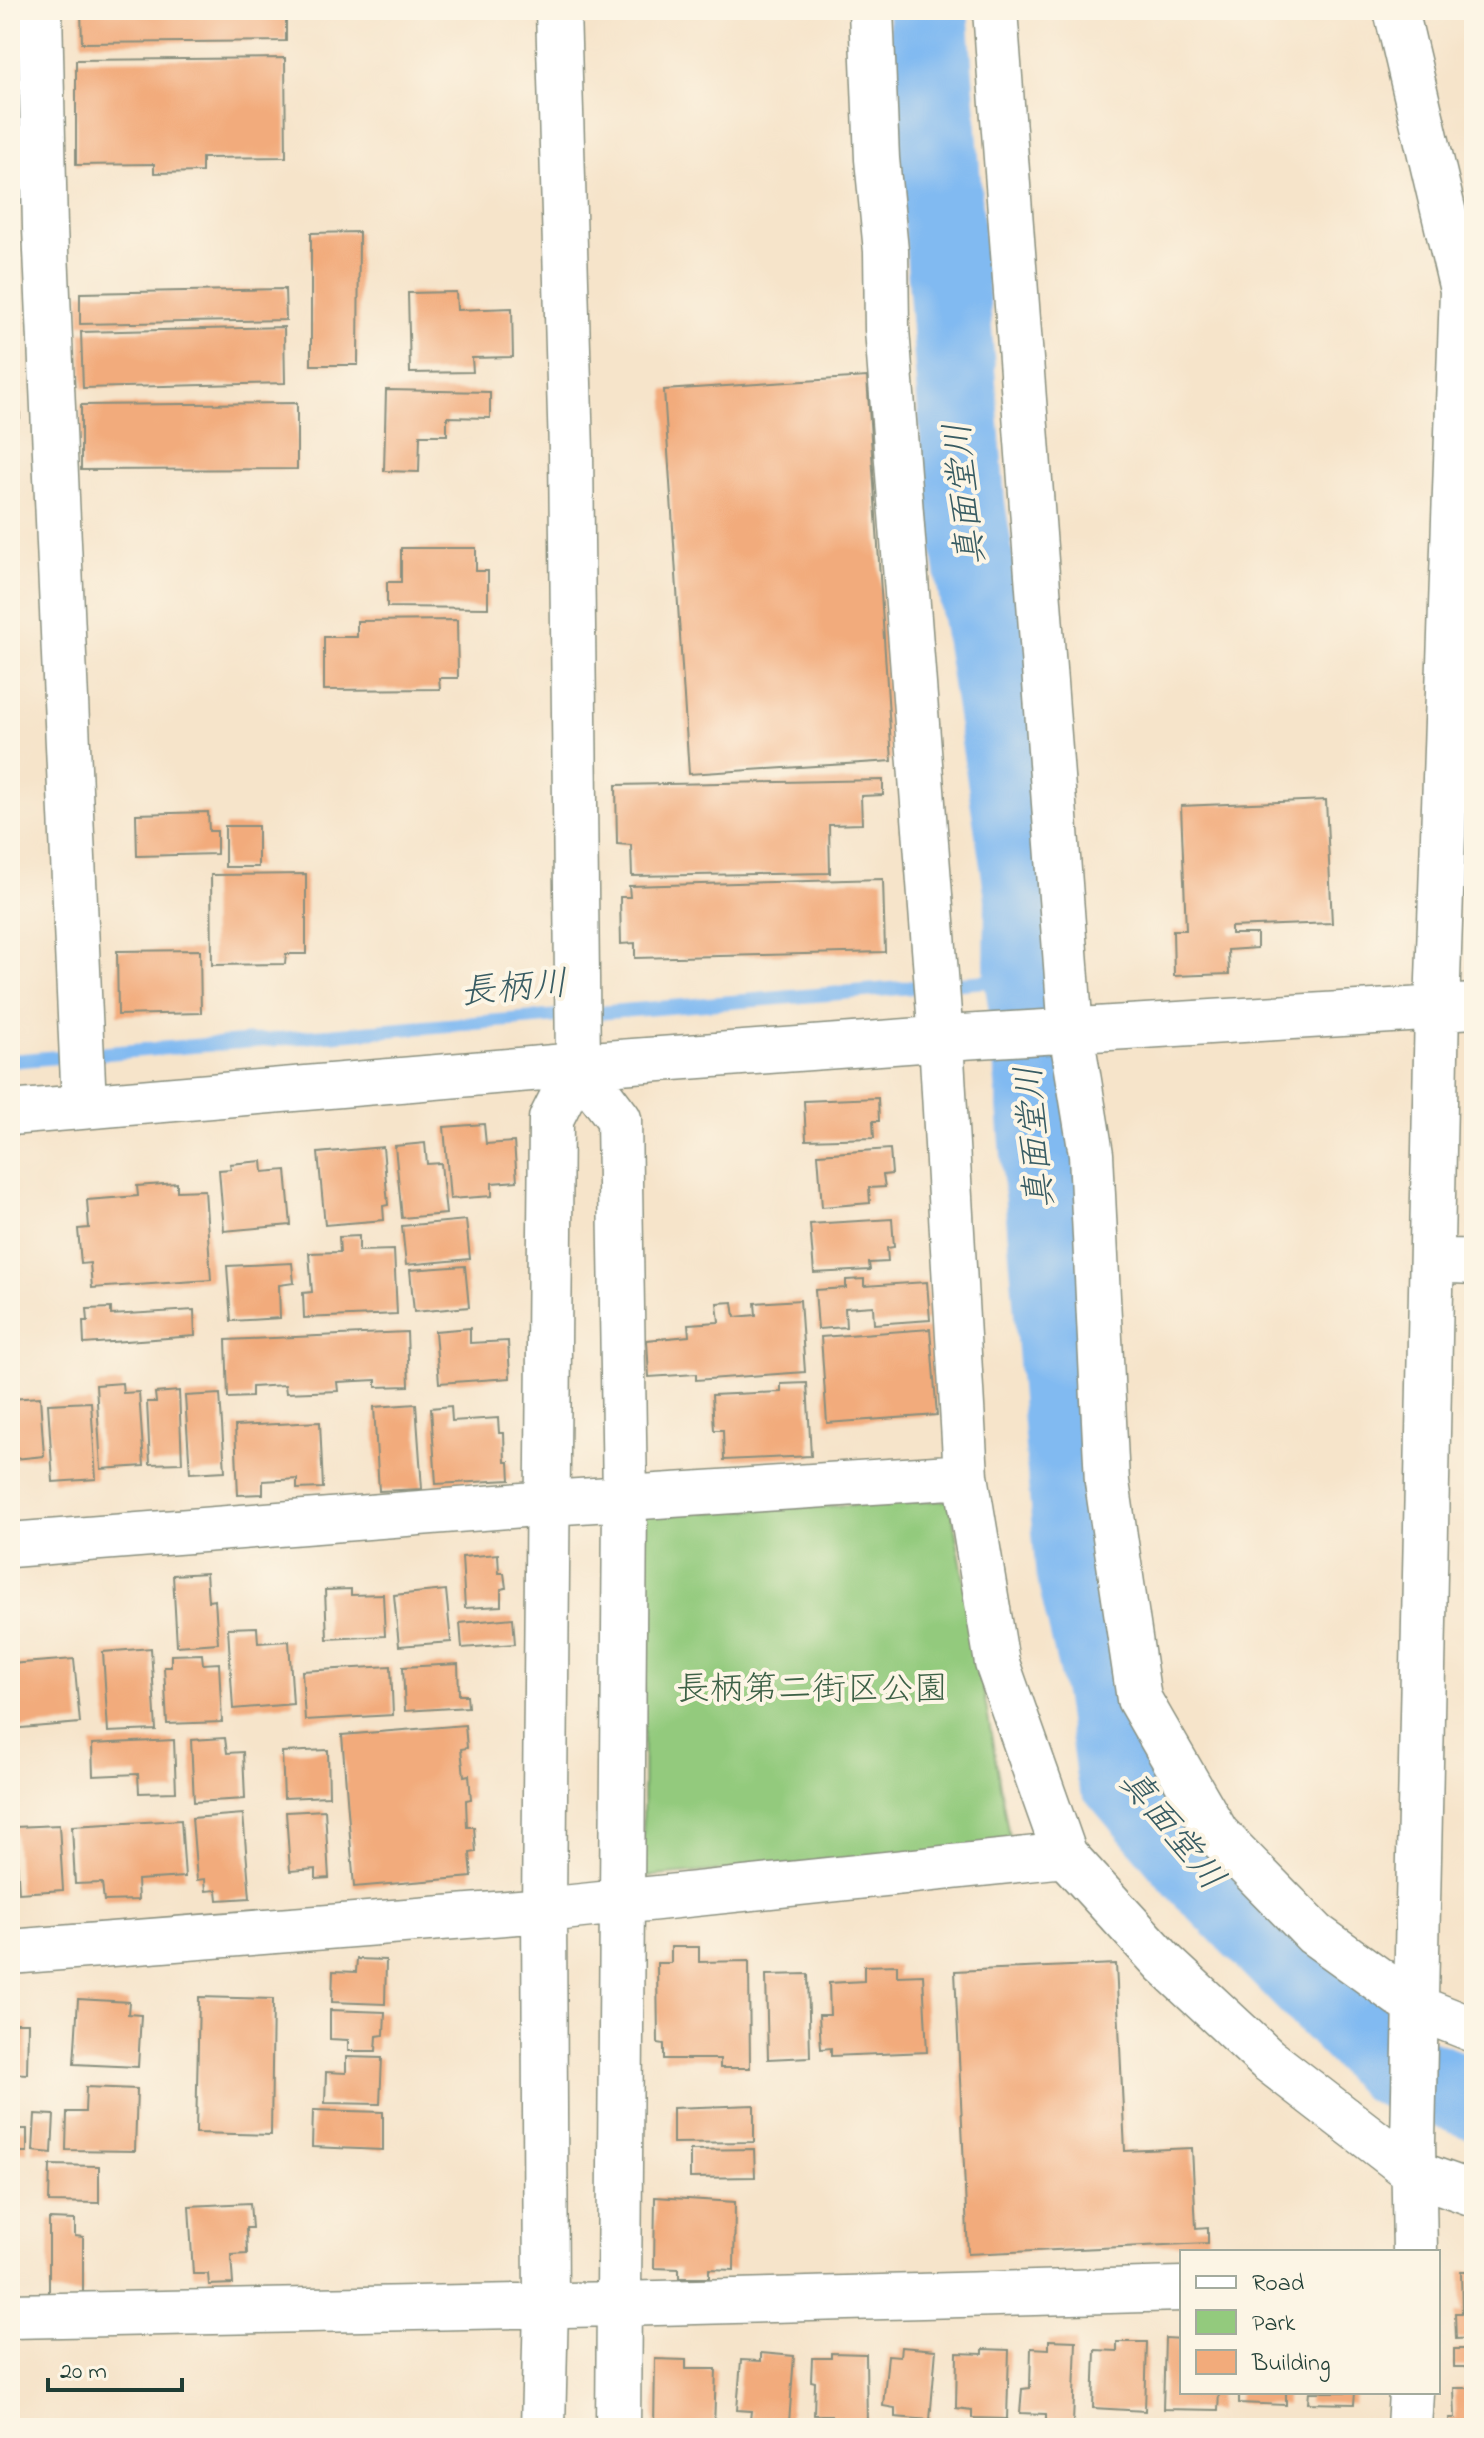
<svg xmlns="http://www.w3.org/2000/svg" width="1484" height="2438" viewBox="0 0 1484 2438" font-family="'Indie Flower','Klee One',sans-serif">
<rect width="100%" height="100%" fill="#fcf5e5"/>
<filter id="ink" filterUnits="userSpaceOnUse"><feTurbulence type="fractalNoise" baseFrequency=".0125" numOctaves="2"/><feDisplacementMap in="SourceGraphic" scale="16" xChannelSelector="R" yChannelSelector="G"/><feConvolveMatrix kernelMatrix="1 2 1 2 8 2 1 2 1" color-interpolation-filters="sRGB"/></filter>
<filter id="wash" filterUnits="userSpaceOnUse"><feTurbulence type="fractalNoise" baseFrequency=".006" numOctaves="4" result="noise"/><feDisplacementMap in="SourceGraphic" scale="32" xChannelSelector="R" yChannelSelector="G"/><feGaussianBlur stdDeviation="1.8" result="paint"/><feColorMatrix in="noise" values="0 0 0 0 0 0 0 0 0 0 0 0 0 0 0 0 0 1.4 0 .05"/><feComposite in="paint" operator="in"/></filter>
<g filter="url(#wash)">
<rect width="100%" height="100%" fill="#f6e4ca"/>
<path fill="#93ca7d" stroke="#598458" stroke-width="2" d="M950 1500 1011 1848 643 1877 644 1515Z"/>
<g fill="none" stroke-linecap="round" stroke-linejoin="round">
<path stroke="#81baf1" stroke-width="14" d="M10 1061 1024 978"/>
<path stroke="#81baf1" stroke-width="80" d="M928 10 965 504 1025 896 1024 978 1029 1009 1075 1567 1104 1690 1116 1774 1200 1873 1390 2067 1474 2099"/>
</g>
<g id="blocks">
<path fill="#f2ab7b" d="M81 10H286V41L82 43Z
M285 58 286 157 202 158V172L154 173V164L76 165V60Z
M359 232 358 365H311V233Z
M285 289 286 320 80 324V293Z
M456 292 457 310 512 308 513 357 472 358 473 372 410 373 408 293Z
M284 327 285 383 83 388 81 332Z
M10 360H17L20 418 10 419Z
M867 377 892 761 689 774 664 390Z
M386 390 490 392V418L447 417V435H420L419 472 384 471Z
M297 403V469L81 470V405Z
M401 548H476V571H488V608L387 607V582H401Z
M457 620 458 678H439L440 689 324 690V637H357V621Z
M883 780V795L861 796 862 824 829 825 830 873 632 876 631 845 617 844 616 785Z
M1326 800 1332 923 1231 927V934H1257V948L1228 950 1229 974 1174 976 1173 930H1186L1181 806Z
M208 812 209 831H217V854L137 856 136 814Z
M225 826H258V867H225Z
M306 874V954H286L285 964 212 965 211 875Z
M883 879 885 952 635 958V943L621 944 620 897H630L629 886Z
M200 950 201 1013 118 1015 117 951Z
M878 1098 879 1121H873L874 1138 806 1140 804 1101Z
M484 1124 486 1144 514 1142 517 1181 492 1183V1196L450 1199 444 1127Z
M425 1143 427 1164 441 1163 446 1214 402 1218 395 1146Z
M383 1147 388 1205 383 1206 384 1220 325 1225 318 1153Z
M890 1149 892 1174 883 1175 885 1187 869 1188 870 1203 822 1207 818 1154Z
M262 1161 263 1172 286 1170 291 1225 224 1231 219 1170 231 1169 230 1164Z
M177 1183V1191L205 1190 211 1280 92 1288 90 1263 81 1264 78 1229 89 1228 87 1200 138 1196 137 1186Z
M892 1219 894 1247 887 1248 888 1262 869 1263 870 1270 814 1273 810 1224Z
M466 1220 470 1259 406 1265 402 1226Z
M359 1236V1251L394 1250 397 1314 304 1318 303 1293 312 1292 309 1253 340 1252 339 1237Z
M292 1263 294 1283 279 1285 280 1318 231 1321 227 1266Z
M465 1266 469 1307 414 1312 410 1270Z
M864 1279V1286L927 1282 930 1320 874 1324 873 1306 845 1308 846 1327 818 1329 815 1290 846 1288V1280Z
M800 1300 805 1372 696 1380V1374L649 1377 647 1340 689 1336 688 1324 719 1322 717 1303 733 1302 735 1317 756 1315 755 1303Z
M111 1308V1315L194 1310 195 1336 84 1344 83 1321H88L87 1309Z
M470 1328V1343L508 1341 510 1378 439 1383 435 1331Z
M930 1329 937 1415 827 1423 821 1337Z
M407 1332 409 1386 376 1387V1380L337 1382 338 1391 286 1393 285 1385 252 1387V1397L228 1398 226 1340Z
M122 1383 123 1393 139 1392 144 1466 101 1469 96 1385Z
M807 1383 811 1456 724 1460 723 1430H714L712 1395 781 1392V1384Z
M179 1391 182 1463 150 1464 147 1402H156L155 1393Z
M220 1394 225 1471 190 1473 185 1396Z
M40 1397 44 1456 15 1459 10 1399Z
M91 1402 96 1479 53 1482 48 1404Z
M416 1404 422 1489 379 1491 374 1407Z
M451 1406 452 1421 498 1418 499 1433H504L505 1462H509L510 1480 436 1484 431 1408Z
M320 1422 323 1488 297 1489V1479L263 1481V1494L238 1495 235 1426Z
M498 1554 499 1573H504L506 1588 501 1589V1606L465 1608 462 1557Z
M206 1573 208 1601 215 1600 218 1643 177 1646 173 1575Z
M351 1589V1595L383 1594 385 1636 327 1639 325 1590Z
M446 1590 451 1642 399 1646 394 1595Z
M513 1618 515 1644 462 1648 460 1623Z
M257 1627 258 1643 289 1641 293 1704 233 1709 228 1628Z
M151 1648 156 1730 108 1732 103 1652Z
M202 1654 203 1664 219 1663 222 1722 167 1724 164 1667H171V1655Z
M74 1659 80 1723 10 1729V1664Z
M458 1664 459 1695H467L468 1707 405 1711 403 1667Z
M391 1666 393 1715 305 1720 302 1671Z
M465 1725 467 1748 461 1749 464 1776 469 1775 471 1799 466 1800 467 1827H474L476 1852 470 1853 472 1877 354 1887 342 1735Z
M225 1738 227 1753 243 1752 245 1799 194 1802 191 1740Z
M174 1740 176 1792 139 1793 138 1774 93 1776 92 1744Z
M328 1750 329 1796 284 1798 282 1752Z
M325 1810 329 1878 316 1879V1869L290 1871 286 1812Z
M243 1814 250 1898 218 1900 217 1890 206 1891 205 1879 197 1880 192 1818Z
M181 1820 185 1877 137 1880 138 1900 104 1901 102 1883 75 1884 72 1826Z
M59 1825 63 1890 19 1893 15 1827Z
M671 1947H699V1962L749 1961 750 2068H720V2059H664V2044L658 2043 657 1963H671Z
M357 1959 386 1960 385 2004 332 2002 333 1971 356 1972Z
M1116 1964 1125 2151 1192 2148 1196 2228 1208 2227V2243L968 2254 955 1971Z
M897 1965V1976L923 1975 927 2052 831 2056V2048L821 2049 819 2015H830L829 1983 864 1981V1966Z
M808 1974 810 2057 768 2059 766 1975Z
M199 1997 273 1999 271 2135 196 2133Z
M78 1999 129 2002 128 2014 141 2015 138 2067 74 2064Z
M330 2010 385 2012 384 2035 377 2036 376 2051H348V2040L330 2039Z
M10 2023H28L27 2074 10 2073Z
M346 2057 382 2058 380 2104 325 2103 326 2072 346 2073Z
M86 2087 137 2089 135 2151 66 2150 67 2112H85Z
M754 2105V2142L673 2143V2108Z
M313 2110 383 2112V2150L312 2147Z
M35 2114 54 2115 52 2153 33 2151Z
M10 2129H27V2152H10Z
M754 2149 755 2177 690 2178V2150Z
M50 2165 99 2166V2203L49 2202Z
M655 2197 735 2202 734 2270 709 2269V2278H679V2269L654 2268Z
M250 2203 252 2228H246L247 2254 231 2255 233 2284 209 2285 208 2274H193L189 2206Z
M49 2219 75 2220V2236L83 2237V2294L49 2293Z
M1461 2271H1474V2338L1456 2339 1455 2313H1462Z
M1165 2338 1182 2339V2392H1219L1218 2410 1163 2409Z
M1049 2340 1076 2341 1073 2424 1046 2423V2414L1020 2413 1022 2389 1030 2388 1031 2348 1049 2349Z
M1117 2342H1147L1145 2411 1093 2408 1095 2350 1117 2351Z
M901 2347 936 2350 930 2420 895 2417V2408L883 2406 888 2355 900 2356Z
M983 2349 1009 2350 1007 2419 972 2418V2410L956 2408 957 2353 983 2354Z
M1454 2349H1474V2367H1454Z
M761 2353 794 2356 789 2423 750 2420 751 2411 737 2410 741 2360 761 2361Z
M831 2353 866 2354 867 2428H830L831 2415H814L815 2382 811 2381 812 2358H831Z
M655 2359 686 2360V2369H716L714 2428H654Z
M1454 2388H1474V2428H1450L1449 2418H1455Z
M1239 2392H1286V2405L1239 2403Z
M1309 2392H1355L1354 2404 1308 2403Z"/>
</g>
</g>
<g filter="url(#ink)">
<use href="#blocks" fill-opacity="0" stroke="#8a907f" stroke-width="2"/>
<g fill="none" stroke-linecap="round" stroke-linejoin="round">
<g stroke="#8a907f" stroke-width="47">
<path id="minor" d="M40 10 45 228 84 1105
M871 10 877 159 886 251 887 329 941 1040 966 1476 997 1663 1065 1855 1165 1964 1267 2059 1415 2173 1474 2194
M995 10 1071 1032 1091 1154 1107 1482 1139 1699 1217 1834 1315 1934 1418 2008 1474 2030
M1396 10 1462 290 1437 1008 1413 2141 1415 2252
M578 1065 619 1119 625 1498 618 2428
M10 1113 578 1065 962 1037 1474 1006
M1432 1260 1474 1262
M10 1545 548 1503 966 1476
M10 1952 544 1910 1065 1855
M10 2316 619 2304 1182 2289
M543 2428 546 2305 544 1910 551 1119 578 1065 571 451 558 10
M1409 2428 1411 2392"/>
</g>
<use href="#minor" stroke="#fff" stroke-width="44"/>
</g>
</g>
<g text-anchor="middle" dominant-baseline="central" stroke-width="8" stroke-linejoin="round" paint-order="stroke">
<g font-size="34" fill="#3c6046" stroke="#fcf5e5">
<text x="812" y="1691">長柄第二街区公園</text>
</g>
<g font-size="36" font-style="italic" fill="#385c63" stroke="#fcf5e5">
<text transform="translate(967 494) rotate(-96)">真面堂川</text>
<text transform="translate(514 990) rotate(-5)">長柄川</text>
<text transform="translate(1037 1137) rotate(-95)">真面堂川</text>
<text transform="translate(1170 1831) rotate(51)">真面堂川</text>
</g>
</g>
<rect width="1484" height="2438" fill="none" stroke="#fcf5e5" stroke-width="40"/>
<rect x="1180" y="2250" width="260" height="144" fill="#fcf5e5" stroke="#a4ab9e" stroke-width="2"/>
<rect x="1196" y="2276" width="40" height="12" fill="#ffffff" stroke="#a4ab9e" stroke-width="2"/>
<text x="1252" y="2290" font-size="24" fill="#1f3d34">Road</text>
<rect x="1196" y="2310" width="40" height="24" fill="#93ca7d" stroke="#a4ab9e" stroke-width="2"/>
<text x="1252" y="2330" font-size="24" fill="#1f3d34">Park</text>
<rect x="1196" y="2350" width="40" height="24" fill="#f2ab7b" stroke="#a4ab9e" stroke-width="2"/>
<text x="1252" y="2370" font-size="24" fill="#1f3d34">Building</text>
<path d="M48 2378v12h134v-12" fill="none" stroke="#1f3d34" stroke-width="4"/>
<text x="60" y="2378" font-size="24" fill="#1f3d34" stroke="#fcf5e5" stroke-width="6" paint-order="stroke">20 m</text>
</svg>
